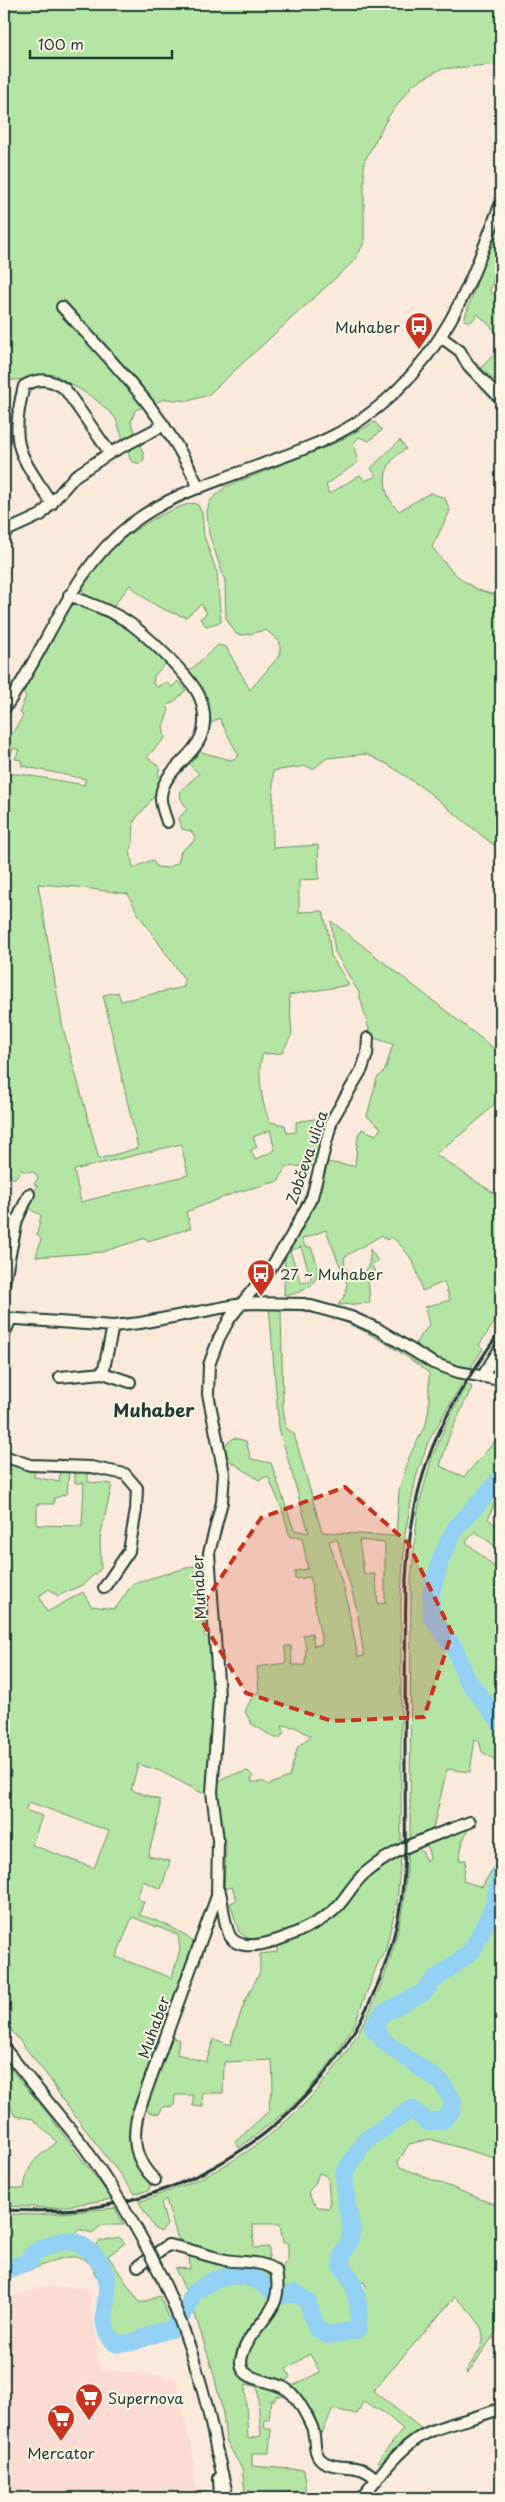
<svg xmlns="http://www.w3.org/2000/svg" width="505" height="2502" viewBox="0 0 505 2502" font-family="'Playpen Sans',sans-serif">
<rect width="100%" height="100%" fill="#fbeadc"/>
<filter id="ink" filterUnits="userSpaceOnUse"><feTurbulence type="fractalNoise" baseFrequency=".02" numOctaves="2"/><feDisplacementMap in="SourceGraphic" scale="10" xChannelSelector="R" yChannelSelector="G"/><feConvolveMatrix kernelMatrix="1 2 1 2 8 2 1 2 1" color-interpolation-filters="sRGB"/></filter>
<g filter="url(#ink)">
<path fill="#fadcd2" d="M43 2286 89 2288 100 2370 176 2377 195 2465 196 2498H4V2300Z"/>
<path fill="#b5e5a4" stroke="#6a916c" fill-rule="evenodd" d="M4 4H501V64L441 69 413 84 388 117 364 162V243L355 260 208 395 188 401 165 399 135 410 131 423 144 455V459L140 464 131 461 115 417 94 398 54 374 9 381 4 385Z
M501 213 499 234 501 253 490 291 501 303V337L478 314 471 322 464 320 479 276 483 257Z
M501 347V374L494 380 481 368Z
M375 422 382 430 369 441 359 437 353 444 358 462 326 485 329 494 360 475 365 481 376 476 371 468 400 440 406 449C380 463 379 492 399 511L430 493 445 498 450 511 432 547C449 570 471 594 501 595V846L496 847 427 791 389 765 366 754 327 758 313 769 306 766 273 771V848L318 845 319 879 299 880V912L323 911 328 932 331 956 349 985 289 995 292 1034 282 1053 263 1054C256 1069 262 1107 270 1122L285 1125 287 1133 296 1132V1122L314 1119 329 1121 327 1130 316 1127 313 1143 323 1145 318 1165 285 1167 279 1181 237 1192 186 1212 191 1228 148 1241 146 1238 102 1252 36 1257 41 1239 37 1235 41 1215 31 1210 27 1201 38 1186 34 1184 38 1178C35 1169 29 1174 22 1170L14 1179 8 1173 4 1176V742L9 738 23 716 20 711 26 696 23 693 65 615 71 606 78 603 88 605 130 627 167 662 154 676 153 684 157 687 166 682 172 687 178 681 186 690 175 701 167 705 169 710 163 726 165 738 147 757 160 767 158 774 162 781 156 794 134 821 133 843 130 850 133 868 152 860 157 867 167 868 178 863 181 851 193 842 195 837 191 831 182 829 179 818 187 809 180 797 181 790 199 774 187 762 199 750 201 752 231 760 239 756 219 718 207 726 199 689 188 672 218 645 226 647 250 690 280 655V642L266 630 244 635 236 634 226 618 225 581 209 534 207 511 210 501 225 487 329 446ZM13 748 19 750 15 759 21 760 22 766 85 779V785L20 774H8V766ZM38 884 78 887 128 894 137 912 184 979V987L121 1001 118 992 103 995 138 1148 99 1159 63 1028ZM270 1130 275 1150 255 1160 251 1150 257 1147 253 1137ZM181 1144 188 1175 81 1202 74 1170Z
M193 503 198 505 202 513 204 536 217 573 221 622 206 626 200 619 207 613 201 604 186 617C163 611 147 602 130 585L112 608 86 598 82 589C95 552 156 511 193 503Z
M331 921 501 1054C501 1064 505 1083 501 1093 492 1113 453 1140 435 1154L501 1198V1313L479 1345 483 1349 469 1370 437 1358 415 1346 417 1341 429 1325 425 1307 450 1300 444 1282 422 1291C417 1265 411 1255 392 1237L386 1240 382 1235 344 1257 345 1267 356 1278C368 1275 371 1260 370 1249L378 1261 371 1264 375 1272 368 1275 370 1303 338 1305 345 1295 347 1284 326 1230 302 1239 305 1247H311C314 1255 319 1267 317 1275 314 1288 296 1295 284 1295L285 1249 325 1162 355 1166 358 1135 362 1129 376 1135 381 1128 367 1116 377 1078 385 1070 393 1044 371 1037 359 993 335 952ZM301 1247 311 1278 310 1281 301 1283 290 1251Z
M269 1305 304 1307 354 1321 372 1330 417 1359 463 1381 428 1442 416 1478 405 1533 401 1594V1857L397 1901 386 1949 377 1965 355 2023 332 2061 305 2094 284 2113 239 2148 235 2142 270 2110 269 2101 273 2089 272 2060 224 2062 223 2093H202L203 2107 193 2106V2095H175L174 2106 163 2107 159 2114C150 2113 146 2113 143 2103L171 2037 179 2040 177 2054 206 2062 214 2039 230 2045 244 2003 260 1972V1954L277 1952V1941C308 1932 322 1926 343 1902L340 1893C321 1927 287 1939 249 1939L239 1932 230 1903 237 1900 232 1887 224 1889 226 1847 216 1797 217 1782 227 1776 248 1771 253 1776 251 1782H265L268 1785 289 1777 298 1746 311 1736 295 1727 282 1725 284 1732 280 1738H275L252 1724 245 1712C248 1704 252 1696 259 1691L257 1667 286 1663 285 1646H291L292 1665H305L306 1646 303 1635 312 1633 314 1646 322 1644 310 1577 295 1579V1571L308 1569 302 1537H290L282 1509 268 1476 259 1480 224 1457 220 1449 234 1438 246 1441 251 1459 271 1463 294 1530 309 1533 279 1428ZM281 1311C329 1304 393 1345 429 1373V1407L426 1424 410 1455 399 1490 396 1536 322 1532 294 1434 286 1428 283 1408ZM337 1539 357 1610 364 1656 358 1657 346 1596 329 1541ZM359 1540 385 1543V1603L378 1604 375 1574H364Z
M467 1384 472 1387 449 1436 440 1466 464 1477 496 1440 501 1442V1502H495L488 1519 501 1529V1551L475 1531 466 1542 501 1573V1763L482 1752 479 1741 475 1739 470 1772 447 1769 432 1833 410 1841 411 1581 418 1509 432 1457 447 1423Z
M4 1454 15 1460 36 1461 34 1477 59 1482 62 1462 69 1469 67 1494 54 1498V1504H37V1525L82 1526 84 1483H75V1471L88 1472V1482L112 1484 100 1538 101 1569 82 1585 58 1596 49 1589 39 1596 47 1612 83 1592 91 1606 115 1609 133 1583 204 1563 207 1564 211 1629 205 1630 204 1635 214 1644 217 1695 210 1788 202 1793 160 1771 138 1764 131 1790 160 1800V1811L148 1856 170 1861 161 1889 143 1881 137 1898 144 1902 139 1915C159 1921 179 1928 195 1944L132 2124 150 2185 149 2190 135 2194 62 2099 50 2079 12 2031 4 2006 12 1967 4 1954ZM29 1802 109 1831 94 1868 32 1845 42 1816 25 1810ZM132 1917 178 1935 180 1949 172 1978 116 1957Z
M470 1826 463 1840 459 1860H466L463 1881 482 1887 501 1854V2160L430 2139 409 2144 398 2162 400 2167 501 2207V2324L467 2375 466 2371C471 2362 483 2349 483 2339 484 2322 465 2307 455 2297L373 2391 422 2429 402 2443 380 2465 377 2462 403 2429 383 2412 363 2402 357 2414 333 2409 322 2433 319 2432 314 2414 292 2386 320 2372 310 2354 286 2369 290 2377 286 2381 247 2371 244 2355 278 2301 295 2299C307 2308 309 2319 312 2333L327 2339 361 2329V2293L367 2288 364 2282 358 2283 347 2259 354 2242 353 2226 348 2228 338 2259 352 2286 356 2313 354 2325 328 2331 320 2327C317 2314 314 2289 297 2288 292 2288 286 2290 281 2291L282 2267 288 2260V2243H283L280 2224H253L254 2248 269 2247V2257L267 2261 205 2252 178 2239 166 2199 161 2203 167 2225 161 2232 155 2229 139 2202C169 2191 201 2180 229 2163 344 2094 405 1978 408 1847L415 1846 422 1851 426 1861 430 1859 427 1843ZM319 2173 328 2177 330 2208 318 2207 312 2201 308 2192 315 2184Z
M4 2061 45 2110 112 2199 53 2208 4 2206V2187L24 2189C28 2161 36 2159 57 2142L33 2119 15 2116 4 2093Z
M115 2208 124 2225H102L92 2233 78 2229 74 2236C42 2238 30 2257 4 2268V2214L39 2215Z
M119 2237 125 2243 108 2256 140 2303 160 2296 172 2325C157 2328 146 2337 132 2340 92 2349 115 2291 110 2273 108 2263 101 2254 95 2246L100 2241Z
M63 2244C84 2249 96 2256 103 2276H96C87 2243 53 2261 31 2270L26 2266 46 2249Z
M189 2251 270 2270 277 2279 275 2288C269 2284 263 2277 256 2274 236 2266 196 2273 188 2296L175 2268 190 2269Z
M240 2281 253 2285 272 2300 239 2369 276 2385 289 2397 276 2396 275 2400H271L269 2420H264L265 2429H271L269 2453H252V2466L304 2470 306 2498H298L296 2491 280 2494V2498H246L242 2469 226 2440 223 2414 213 2371 192 2305 196 2296 227 2282ZM247 2384 257 2387 261 2436 248 2439 245 2386Z"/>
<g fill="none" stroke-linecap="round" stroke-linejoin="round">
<path stroke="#92d1f3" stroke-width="18" d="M501 1478 455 1529 442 1556 431 1593 432 1618 455 1649 466 1678 501 1723
M4 2271 30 2261 32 2254C50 2244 68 2234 86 2248 131 2283 86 2316 115 2343 136 2346 151 2332 172 2329L188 2307 193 2293 212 2281 229 2276H243L257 2280 280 2296 296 2293 308 2302 316 2328 327 2335 358 2330C360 2307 358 2284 341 2266L342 2256 349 2242 352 2229 347 2207 344 2173 366 2140 412 2109 427 2122 443 2120 451 2111 453 2101 442 2083 386 2043 373 2028 383 2013 424 1992 433 1981 472 1951 493 1908 501 1873"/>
<g stroke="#1f3d34" stroke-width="14">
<path id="minor" d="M62 307C115 365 167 415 199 488
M441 337 460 351 468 365 501 399
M52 504C21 455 8 447 24 386 39 377 51 379 65 389L110 453
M4 532 41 515 75 476 110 453 164 425
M69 595C88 603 107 609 125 620 145 633 183 670 196 690 203 701 206 717 203 730 197 757 164 768 161 796 160 804 165 815 167 822
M4 709C48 649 69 571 131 524 171 493 224 479 271 461 296 452 321 443 344 430 395 402 436 352 461 300 477 269 488 235 501 203
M4 1283 17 1220 29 1194
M4 1318 113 1326 140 1323 247 1303 304 1304 351 1317 378 1329 433 1363 458 1372 501 1380
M4 1334 11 1319
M103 1373 130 1382
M60 1377 103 1373 113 1326
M482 1377 501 1347
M4 1456 30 1465 91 1467 125 1474 137 1488 136 1510 129 1551 104 1588
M220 1892C223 1905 224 1925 230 1936 245 1962 316 1926 333 1911 345 1901 352 1884 365 1873 396 1847 433 1836 470 1822
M4 2048 83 2145
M155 2180C134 2160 132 2140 138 2113L217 1896 218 1840 212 1792 219 1696 209 1553 222 1502 224 1473 208 1394 209 1365 219 1338 230 1318 272 1266 290 1238 312 1197 332 1120 362 1069 367 1054 368 1038
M138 2266 168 2245C188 2248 206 2256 226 2260 242 2263 262 2260 276 2271 285 2317 251 2321 242 2356 234 2384 276 2378 290 2392 299 2400 307 2416 312 2427 317 2439 311 2454 324 2462 342 2472 359 2460 377 2480
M217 2452 228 2498
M219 2478 220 2498
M361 2498C381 2475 401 2444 431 2431 453 2422 478 2418 501 2408"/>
</g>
<use href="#minor" stroke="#fcf5e5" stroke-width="10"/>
<path stroke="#1f3d34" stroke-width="3" d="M4 2210C45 2212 86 2211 126 2201 269 2166 378 2047 401 1901 407 1859 405 1816 405 1774 405 1709 405 1645 406 1580 412 1471 439 1418 501 1330"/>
<g stroke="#1f3d34" stroke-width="14" stroke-linecap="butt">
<path id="minor-bridge" d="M83 2145C153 2244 194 2332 217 2452"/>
</g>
<use href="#minor-bridge" stroke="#fcf5e5" stroke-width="10"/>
</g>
</g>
<path fill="#c8321e" fill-opacity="0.2" stroke="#c8321e" stroke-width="4" stroke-dasharray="10 6" stroke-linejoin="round" d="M345 1487 408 1543 452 1633 424 1717 332 1721 246 1693 197 1613 261 1518Z"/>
<defs>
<g id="bus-pin" transform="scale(1.4375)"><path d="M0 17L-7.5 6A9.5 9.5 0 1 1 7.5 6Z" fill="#c8321e" stroke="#fcf5e5"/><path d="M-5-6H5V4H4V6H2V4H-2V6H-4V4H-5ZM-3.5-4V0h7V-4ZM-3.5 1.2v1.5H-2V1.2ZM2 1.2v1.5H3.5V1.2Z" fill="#fff"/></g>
<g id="supermarket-pin" transform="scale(1.4375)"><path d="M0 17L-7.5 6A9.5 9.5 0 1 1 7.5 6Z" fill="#c8321e" stroke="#fcf5e5"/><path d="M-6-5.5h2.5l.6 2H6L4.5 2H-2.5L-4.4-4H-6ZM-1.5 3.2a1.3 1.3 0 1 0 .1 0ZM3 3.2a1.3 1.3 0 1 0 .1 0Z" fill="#fff"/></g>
</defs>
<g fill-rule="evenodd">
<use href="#bus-pin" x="419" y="326"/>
<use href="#bus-pin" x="261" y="1273"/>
<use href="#supermarket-pin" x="89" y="2397"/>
<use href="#supermarket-pin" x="61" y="2418"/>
</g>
<g text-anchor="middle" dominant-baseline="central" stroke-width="4" stroke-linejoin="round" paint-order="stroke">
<g font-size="15" fill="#1f3d34" stroke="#fcf5e5" text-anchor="start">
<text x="400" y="326" text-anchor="end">Muhaber</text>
<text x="280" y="1273">27 ~ Muhaber</text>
<text x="108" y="2397">Supernova</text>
<text x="61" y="2452" text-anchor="middle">Mercator</text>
</g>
<g font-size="15" fill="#1f3d34" stroke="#fcf5e5">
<text transform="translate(306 1157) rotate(-71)">Zobčeva ulica</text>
<text transform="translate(198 1587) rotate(-93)">Muhaber</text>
<text transform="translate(153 2027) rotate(-70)">Muhaber</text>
</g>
<g font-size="18" font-weight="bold" fill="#1f3d34" stroke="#fcf5e5">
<text x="154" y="1409">Muhaber</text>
</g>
</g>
<rect width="505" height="2502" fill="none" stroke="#fcf5e5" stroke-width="20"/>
<rect x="10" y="10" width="485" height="2482" fill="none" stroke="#1f3d34" stroke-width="2" filter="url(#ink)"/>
<path d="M30 50v8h142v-8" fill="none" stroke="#1f3d34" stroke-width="2.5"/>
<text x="38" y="50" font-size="15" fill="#1f3d34" stroke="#fcf5e5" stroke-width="4" paint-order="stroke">100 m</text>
</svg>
